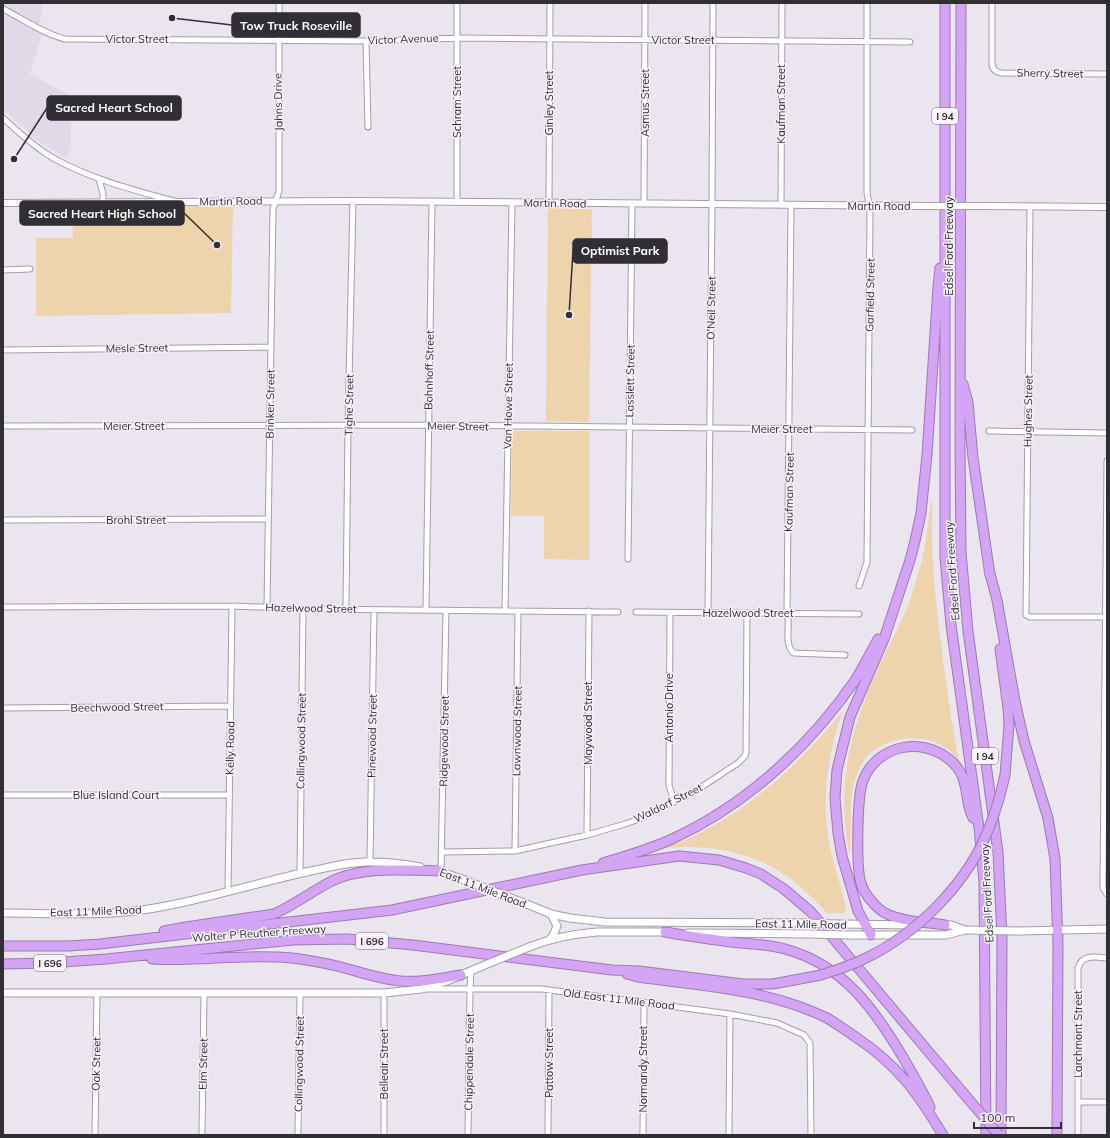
<svg xmlns="http://www.w3.org/2000/svg" width="1110" height="1138" viewBox="0 0 1110 1138" font-family="Mulish,sans-serif">
<rect width="100%" height="100%" fill="#ebe5ef"/>
<path fill="#e1d8e8" d="M3 3H43L40 22 38 28 43 31 30 74 71 96V143L67 159 38 141 3 110Z"/>
<path fill="#eed4ac" d="M72 206H233L231 313 36 316V238H73Z
M548 208 592 209 589 422 546 421Z
M512 431H589V560L544 559V516H511Z
M932 496C932 525 932 554 934 582 940 642 948 702 959 761 955 756 951 751 946 748 922 732 884 736 865 759 860 766 856 775 854 784 851 793 851 804 851 814 851 828 850 843 850 857 835 786 850 730 879 666 889 645 901 624 909 603 914 588 919 572 923 556 927 537 929 516 932 496Z
M843 711C826 756 820 808 832 856 836 874 843 891 846 909L844 913H827C811 896 792 877 770 866 737 849 702 845 665 848 738 822 795 769 843 711Z"/>
<g fill="none" stroke-linecap="round" stroke-linejoin="round">
<g stroke="#a49ea8" stroke-width="7">
<path id="minor" d="M992 3V63C992 69 996 72 1001 73L1107 74
M3 9C21 18 46 35 65 39L366 41 463 38 910 42
M366 41 368 127
M3 118C19 133 35 147 53 158 91 179 133 190 174 201
M99 179 103 194V202
M457 202V3
M549 202 550 3
M644 204 645 3
M781 205 782 3
M791 205 787 613C791 626 783 644 794 653L845 655
M1030 207 1026 615 1030 617H1107
M3 270 30 269
M3 350 271 347
M3 426 428 425 912 430
M989 431 1107 433
M1107 461 1103 880V888L1107 894
M3 520 268 519
M628 559 632 204
M859 586 867 562 870 210 867 192V3
M3 607 232 606 309 609 618 612
M267 608 273 209 279 191V3
M346 609 348 426 353 201
M426 610 432 201
M505 611 512 202
M636 612 859 614
M670 613 669 785 674 802
M708 613 712 204 713 3
M3 708 230 706
M3 795H229
M587 835 589 611
M515 851 518 611
M442 852 515 851 587 835 625 824 642 818 697 790 738 763 745 756 746 752 747 613
M370 862 374 610
M441 871 446 610
M300 874 303 609
M228 891 232 606
M425 989H542L730 1014 777 1023 804 1035 810 1043 811 1135
M1078 1102H1107
M95 1135 97 993
M202 1135 204 993
M298 1135 300 993
M384 1135V993
M468 1135 470 990 471 970
M548 1135 549 990
M643 1135 644 1003
M729 1135 730 1014
M1078 1135V968C1082 954 1096 957 1107 958"/>
</g>
<g stroke="#a49ea8" stroke-width="8">
<path id="tertiary" d="M3 203 353 201 924 206
M982 206 1107 207"/>
</g>
<g stroke="#a49ea8" stroke-width="9">
<path id="secondary" d="M436 870 462 879
M529 905 551 914 570 918 605 922 801 923
M3 913C53 913 105 917 155 908 208 899 259 882 311 871 331 867 351 861 371 862 388 862 404 864 420 867
M840 924 918 925
M940 925H951L965 930
M1020 931 1107 929
M688 933 810 934
M849 935H946L965 930
M549 940 553 936 557 926 551 914
M529 947C551 938 573 934 597 932H670
M3 993H384L422 989 447 981 480 967"/>
</g>
<g stroke="#9b7bb1" stroke-width="11">
<path id="motorway" d="M945 3V558L951 625 979 828 984 882 986 1135
M961 3 960 444 961 552 968 631 998 852 1002 937 1001 1135
M963 384 968 402 973 458 990 575
M989 570 997 600 1015 701 1024 741 1048 818 1055 859 1058 944 1057 1135
M1000 649 1008 708 1009 725 1005 775
M603 863C626 856 650 849 672 839 746 805 810 746 856 679 864 666 871 652 878 639
M945 925C926 922 903 922 885 913 876 908 864 894 861 883 856 869 857 795 863 781 876 745 922 736 950 760 971 777 963 799 973 818
M164 931 186 927 274 914C294 905 311 892 330 882 360 866 407 870 441 871
M665 932C687 936 709 939 731 942 749 944 768 944 785 949 844 965 875 1010 904 1059 913 1075 922 1090 930 1107
M871 935 858 911 842 856 838 833 835 798 837 770 850 717 884 639 910 560 915 541 921 513 927 455 938 287 940 268
M3 946H68L100 944 392 910 582 870 679 856 719 860 746 868 761 874 784 889 811 912 970 1101
M152 959C199 962 246 953 292 958 308 960 325 963 341 967 360 972 380 979 400 981 420 983 441 978 461 975
M3 964 48 963 106 959 293 940 347 939 413 945 612 970 639 971 743 984H773L821 975
M627 974 638 977C702 986 768 989 827 1018 837 1024 847 1031 857 1038 875 1050 891 1064 905 1080 920 1097 931 1116 943 1135"/>
</g>
<use href="#minor" stroke="#fff" stroke-width="5"/>
<use href="#tertiary" stroke="#fff" stroke-width="6"/>
<use href="#secondary" stroke="#fff" stroke-width="7"/>
<use href="#motorway" stroke="#d4a4f5" stroke-width="9"/>
<g stroke="#a49ea8" stroke-width="8" stroke-linecap="butt">
<path id="tertiary-bridge" d="M924 206H982"/>
</g>
<g stroke="#a49ea8" stroke-width="9" stroke-linecap="butt">
<path id="secondary-bridge" d="M462 879 529 905
M801 923 840 924
M965 930 1020 931
M810 934 849 935
M480 967 529 947"/>
</g>
<g stroke="#9b7bb1" stroke-width="11" stroke-linecap="butt">
<path id="motorway-bridge" d="M821 975C836 970 850 966 864 959 917 934 968 883 989 828 996 811 1001 793 1005 775
M970 1101 999 1135"/>
</g>
<use href="#tertiary-bridge" stroke="#fff" stroke-width="6"/>
<use href="#secondary-bridge" stroke="#fff" stroke-width="7"/>
<use href="#motorway-bridge" stroke="#d4a4f5" stroke-width="9"/>
</g>
<g text-anchor="middle" dominant-baseline="central" stroke-width="3" stroke-linejoin="round" paint-order="stroke">
<g fill="#f8f2fc" stroke="#6d6a6f" stroke-width="1">
<rect x="932" y="108" width="26" height="16" rx="3"/>
<rect x="972" y="748" width="26" height="16" rx="3"/>
<rect x="356" y="933" width="32" height="16" rx="3"/>
<rect x="34" y="955" width="32" height="16" rx="3"/>
</g>
<g font-size="10" font-weight="bold" fill="#312f33">
<text x="945" y="116">I 94</text>
<text x="985" y="756">I 94</text>
<text x="372" y="941">I 696</text>
<text x="50" y="963">I 696</text>
</g>
<g font-size="11" fill="#312f33" stroke="#f8f2fc">
<text x="137" y="39">Victor Street</text>
<text transform="translate(403 39) rotate(-2)">Victor Avenue</text>
<text x="683" y="40">Victor Street</text>
<text transform="translate(1050 73) rotate(1)">Sherry Street</text>
<text transform="translate(278 102) rotate(-91)">Jahns Drive</text>
<text transform="translate(457 102) rotate(-90)">Schram Street</text>
<text transform="translate(549 103) rotate(-90)">Ginley Street</text>
<text transform="translate(645 103) rotate(-90)">Asmus Street</text>
<text transform="translate(781 104) rotate(-90)">Kaufman Street</text>
<text transform="translate(231 201) rotate(-1)">Martin Road</text>
<text transform="translate(555 203) rotate(1)">Martin Road</text>
<text x="879" y="206">Martin Road</text>
<text transform="translate(949 246) rotate(-90)">Edsel Ford Freeway</text>
<text transform="translate(870 295) rotate(-89)">Garfield Street</text>
<text transform="translate(711 308) rotate(-89)">O'Neil Street</text>
<text transform="translate(137 348) rotate(-1)">Mesle Street</text>
<text transform="translate(429 370) rotate(-89)">Bohnhoff Street</text>
<text transform="translate(630 381) rotate(-89)">Lasslett Street</text>
<text transform="translate(270 404) rotate(-89)">Brinker Street</text>
<text transform="translate(349 405) rotate(-89)">Tighe Street</text>
<text transform="translate(508 406) rotate(-89)">Van Howe Street</text>
<text transform="translate(1028 411) rotate(-89)">Hughes Street</text>
<text x="134" y="426">Meier Street</text>
<text transform="translate(458 426) rotate(1)">Meier Street</text>
<text x="782" y="429">Meier Street</text>
<text transform="translate(789 492) rotate(-89)">Kaufman Street</text>
<text x="136" y="520">Brohl Street</text>
<text transform="translate(952 571) rotate(-94)">Edsel Ford Freeway</text>
<text transform="translate(311 608) rotate(1)">Hazelwood Street</text>
<text x="748" y="613">Hazelwood Street</text>
<text transform="translate(117 707) rotate(-1)">Beechwood Street</text>
<text transform="translate(669 708) rotate(-90)">Antonio Drive</text>
<text transform="translate(588 723) rotate(-90)">Maywood Street</text>
<text transform="translate(517 731) rotate(-89)">Lawnwood Street</text>
<text transform="translate(372 736) rotate(-89)">Pinewood Street</text>
<text transform="translate(301 741) rotate(-89)">Collingwood Street</text>
<text transform="translate(444 741) rotate(-89)">Ridgewood Street</text>
<text transform="translate(230 748) rotate(-89)">Kelly Road</text>
<text x="116" y="795">Blue Island Court</text>
<text transform="translate(668 803) rotate(-26)">Waldorf Street</text>
<text transform="translate(483 888) rotate(21)">East 11 Mile Road</text>
<text transform="translate(987 893) rotate(-93)">Edsel Ford Freeway</text>
<text transform="translate(96 911) rotate(-2)">East 11 Mile Road</text>
<text transform="translate(801 924) rotate(1)">East 11 Mile Road</text>
<text transform="translate(259 933) rotate(-4)">Walter P Reuther Freeway</text>
<text transform="translate(619 999) rotate(7)">Old East 11 Mile Road</text>
<text transform="translate(1078 1034) rotate(-90)">Larchmont Street</text>
<text transform="translate(469 1062) rotate(-89)">Chippendale Street</text>
<text transform="translate(549 1063) rotate(-90)">Pattow Street</text>
<text transform="translate(96 1064) rotate(-89)">Oak Street</text>
<text transform="translate(203 1064) rotate(-89)">Elm Street</text>
<text transform="translate(299 1064) rotate(-89)">Collingwood Street</text>
<text transform="translate(384 1064) rotate(-90)">Belleair Street</text>
<text transform="translate(643 1069) rotate(-90)">Normandy Street</text>
</g>
</g>
<path fill="none" stroke="#312f33" stroke-width="1.5" d="M172 18L232 25M14 159L47 108M217 245L184 213M569 315L573 251"/>
<g fill="#312f33" stroke="#f8f2fc" stroke-width="1.5">
<circle cx="172" cy="18" r="4"/>
<circle cx="14" cy="159" r="4"/>
<circle cx="217" cy="245" r="4"/>
<circle cx="569" cy="315" r="4"/>
</g>
<g fill="#312f33" stroke="#312f33" stroke-width="1.5">
<rect x="232" y="13" width="128" height="24" rx="4"/>
<rect x="47" y="96" width="134" height="24" rx="4"/>
<rect x="20" y="201" width="164" height="24" rx="4"/>
<rect x="573" y="239" width="94" height="24" rx="4"/>
</g>
<g font-size="12" text-anchor="middle" font-weight="bold" fill="#fff">
<text x="296" y="30">Tow Truck Roseville</text>
<text x="114" y="112">Sacred Heart School</text>
<text x="102" y="218">Sacred Heart High School</text>
<text x="620" y="255">Optimist Park</text>
</g>
<rect width="1110" height="1138" fill="none" stroke="#312f33" stroke-width="8"/>
<path d="M974 1122v6h87v-6" fill="none" stroke="#312f33" stroke-width="2"/>
<text x="980" y="1122" font-size="12" fill="#312f33" stroke="#f8f2fc" stroke-width="3" paint-order="stroke">100 m</text>
</svg>
